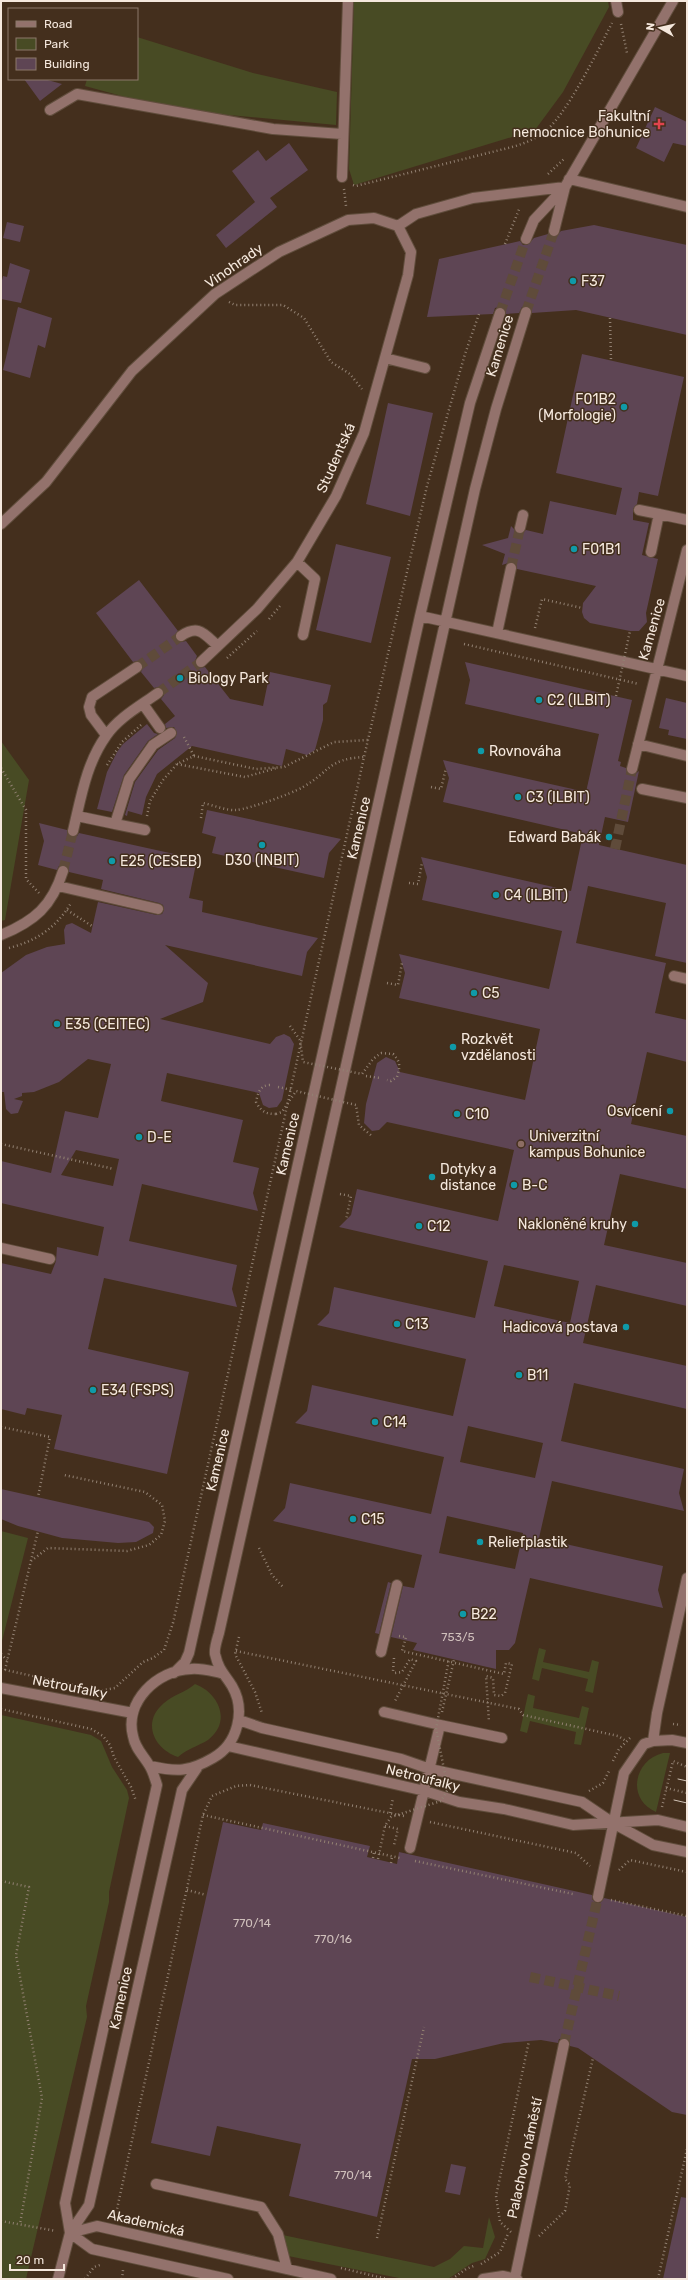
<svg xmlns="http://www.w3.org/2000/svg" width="688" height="2280" viewBox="0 0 688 2280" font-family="Rubik,sans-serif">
<rect width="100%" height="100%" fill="#442f1d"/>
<path fill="#484b24" d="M354 1H608L609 7 563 92 535 130 354 185 349 169Z
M137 37 253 73 337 92 336 125 218 114 129 98 85 86 87 79H137Z
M1 741 29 780 5 920 1 921Z
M1 1531 28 1538 1 1645Z
M539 1648 546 1650 543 1662 589 1672 592 1660 599 1662 593 1693 585 1691 588 1679 542 1668 539 1681 532 1679Z
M195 1684C219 1693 232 1722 208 1740 198 1746 187 1749 178 1757 154 1749 141 1722 164 1703 173 1695 186 1692 195 1684Z
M528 1694 535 1696 533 1708 579 1718 582 1706 589 1708 581 1745 574 1744 576 1732 530 1721 527 1733 520 1731Z
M1 1715 91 1735 101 1741 112 1767 127 1790 129 1798 109 1892V1902L86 2006 87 2017 26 2279H1Z
M663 1753H670L656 1812C626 1799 634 1760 663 1753Z
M489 2217 495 2237 485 2259 472 2263 448 2279H404L283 2255 278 2234 434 2267 450 2259 464 2246 483 2248Z"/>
<path fill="#5e4554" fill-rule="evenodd" d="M24 79H44L62 84 40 101Z
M655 107 687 122V146L673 143 664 162 636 148Z
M289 143 308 170 270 198 277 207 226 248 216 235 255 202 232 171 258 150 266 161Z
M7 222 24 226 20 242 3 238Z
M594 225 687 245V335L576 310 532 313 531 308 528 306 522 307 519 313 506 314 505 308 499 307 495 308 493 314 427 317 439 259 520 241 523 245H527L534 238 548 234 555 237 561 231Z
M10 263 30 270 21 303 1 299V284L3 276 7 277Z
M18 307 52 318 45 348 38 345 30 378 3 370Z
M582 354 684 377 658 496 639 492 637 504 633 509V520L649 523 642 555 658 559 646 613 647 622 639 631H630L590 623 584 618 582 612 583 603 596 586 517 569 516 563 512 562 502 565 505 554 482 545 508 538 511 526 519 534 526 530 543 534 550 501 616 515 622 488 556 473Z
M388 403 433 413 410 516 366 504Z
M336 544 391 557 371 643 316 630Z
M139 580 178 631 175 636 176 640 181 642 186 641 197 656 195 661 196 666 200 668 205 667 230 699 263 706 270 672 331 685 327 702 323 705V720L315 750 307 755 286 749 282 766 192 746 157 774 146 797 142 815 128 811 127 816 125 815 135 782 158 750 175 738 177 733 174 727 166 728 165 724 175 716 161 699 164 695V690L158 687 154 688 141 672 143 667 142 663 137 661 133 662 96 613Z
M465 662 632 700 618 761 621 762 620 766 626 768 630 775H634L639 771 628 822 605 817 599 845 687 865V963L655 956 666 903 588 886 576 943 666 963 655 1013 687 1020V1062L647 1052 631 1124 687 1136V1189L620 1174 604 1245 687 1263V1306L596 1285 583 1343 687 1366V1409L574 1383 561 1441 684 1469 679 1493 684 1511 552 1481 539 1538 663 1566 658 1590 663 1608 530 1578 515 1643 509 1650H496V1669L413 1650 417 1643 391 1637 403 1586 414 1588 422 1555 273 1521 285 1508 290 1483 431 1514 444 1457 295 1423 307 1411 312 1385 453 1416 466 1359 317 1325 329 1313 334 1287 475 1318 488 1261 339 1227 351 1215 357 1189 498 1221 514 1150 387 1122 379 1130 372 1131 364 1123 366 1104 377 1063 386 1057 395 1061 400 1072 525 1100 540 1029 399 998 405 973 399 954 549 989 562 931 422 900 427 877 421 857 571 891 583 834 443 802 449 778 443 760 586 792 599 734 465 704 470 680ZM504 1265 579 1281 570 1323 494 1306ZM468 1426 543 1443 535 1478 460 1462ZM447 1516 523 1533 515 1569 439 1553Z
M666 698 687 703V739L668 735 669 730 659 728Z
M147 724 154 733 158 734 148 741 124 775 112 812 97 809 107 772 117 752 123 744Z
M207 810 341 839 329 853 324 878 212 853 216 837 202 833Z
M39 823 67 830 68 835 72 837 77 836 79 833 197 859 189 898 203 901 202 912 318 938 307 952 302 976 165 945 208 983 203 1002 160 1019 270 1044 276 1037 284 1034 290 1037 294 1044 282 1100 277 1107 269 1108 263 1105 259 1093 167 1073 161 1101 243 1120 233 1162 259 1168 253 1193 258 1211 142 1184 129 1241 237 1265 232 1289 237 1307 104 1278 88 1349 189 1372 167 1474 54 1449 62 1415 27 1408 25 1415 1 1409V1263L51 1274 56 1261 57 1247 98 1256 104 1227 1 1203V1161L51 1173 65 1111 98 1118 111 1064 88 1059 59 1082 34 1092 22 1093V1096L14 1099 23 1101 18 1113 11 1114 6 1109 4 1092H1V973L26 955 47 947 65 944 64 930 66 925 72 923 91 933 98 902 157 915 162 914 164 910 163 905 159 903 101 889 103 880 69 872 68 867 65 865 59 866 57 870 38 865 44 841ZM76 1150 119 1159 113 1186 61 1175Z
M1 1489 149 1522 154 1527 153 1533 136 1542 118 1543 62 1538 18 1526 1 1519Z
M388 1582 391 1583 379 1634 375 1633Z
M223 1822 261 1830 263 1823 370 1846 367 1857 397 1864 399 1852 592 1895V1899L596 1903H600L604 1898 687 1917V2115L672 2112 578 2048 570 2046 569 2039 565 2038 559 2039 558 2043 541 2040 504 2043 435 2059H412L377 2217 289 2196 301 2144 217 2126 210 2156 151 2143Z
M451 2164 466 2167 460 2195 445 2192Z
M681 2197 687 2198V2279H663Z"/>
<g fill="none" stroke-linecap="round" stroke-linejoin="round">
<path stroke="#5f4b3a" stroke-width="10" stroke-dasharray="10 5" stroke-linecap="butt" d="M526 312 554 231
M500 313 526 239
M511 568 520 528
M137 667 181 636
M158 693 201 662
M615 849 632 769
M63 871 73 831
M530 1977 619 1996
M564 2044 598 1897"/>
<g stroke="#604d3c" stroke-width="12">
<path id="minor" d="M616 1 618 12
M50 110 77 94 273 129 342 134
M342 177 348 1
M569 179 687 207
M398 226 416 214 473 198 565 187
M554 231 565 187
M526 239 534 220 565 187 673 1
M385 358 425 368
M639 510 659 514 651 552
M659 514 687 520
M1 524 46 482 132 371 215 294 279 252 348 220 374 218 398 226
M520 528 523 515
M297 562 315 579 303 635
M420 616 687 676
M497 633 511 568
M181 636C199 624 204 634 218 646
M201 662 257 609 297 562 336 496 364 433 408 275 411 252 398 226
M143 704 160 728
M106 735 91 715 89 707 92 697 137 667
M638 744 687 756
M632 769 687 550
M642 789 687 798
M77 816 115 824 129 779 153 745 171 733
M115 824 145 830
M73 831C81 798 86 764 106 736 118 718 140 706 158 693
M58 886 158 909
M1 935C35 921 52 906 63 871
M674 976 687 979
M1 1248 50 1259
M381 1652 397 1585
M174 1673 185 1662 189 1653 420 616 470 403 500 313
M1 1688 133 1713
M384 1712 440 1725
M239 1720 262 1728 401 1759 430 1769 582 1802 613 1823 653 1845 687 1852
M653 1741 657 1713 687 1578
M228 1746 425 1791 459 1802 504 1809 573 1825 658 1820 687 1827
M150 1766C177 1772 189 1772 213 1758 238 1744 246 1710 232 1686 224 1673 219 1671 215 1654 214 1648 217 1640 219 1633L475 489 496 409 526 312
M410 1848 440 1725 502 1738
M598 1897 624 1773 644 1744 653 1741 672 1740 687 1743
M156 2184 261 2207 278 2234 287 2269
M70 2233 65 2203 157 1785C155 1779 153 1771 149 1765 143 1755 135 1748 133 1736 124 1702 157 1670 191 1669 201 1668 211 1671 221 1673
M70 2233 97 2226 331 2279
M70 2233 92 2249 228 2279
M515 2278 564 2044
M58 2279 70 2233 89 2205 182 1790 197 1768
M483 2279 503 2276 517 2279"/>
</g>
<path stroke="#928172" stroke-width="2.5" stroke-dasharray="1 3" stroke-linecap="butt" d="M621 24 627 53
M548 174 565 158
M353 185 356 186 512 147C523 144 533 140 543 133 566 117 598 50 612 23
M344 189 346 206
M505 244 520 207
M229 302 235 305H283L304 318 331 362 350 374 362 389
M610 318 611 360
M269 619 280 606
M535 628 542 599 582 608
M464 644 639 684
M227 658 257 631
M184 737 194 756
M177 764 245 777 277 768
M107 765 122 742 141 725
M1 768 26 810V879L39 893
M431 787 441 789 446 768
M147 816 150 801 163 780 177 764 194 756 256 769 284 767 334 742 368 740
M201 818 203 803C213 805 227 811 236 810 249 809 291 794 303 787 330 772 327 759 364 757
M409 883 418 884 422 863
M67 910 92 926
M9 948C36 941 56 928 71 903
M387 983 398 985 402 963
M381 1053 393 1054C401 1062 400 1067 397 1077L391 1081 387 1080
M366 1076 380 1078
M270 1085C260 1085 258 1093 256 1102 261 1111 265 1114 276 1114
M278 1087 292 1090
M1 1144 114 1169
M340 1194 351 1196 346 1220
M1 1427 50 1437 38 1497
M259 1548 272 1575 284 1588
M31 1561 48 1548 127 1551 149 1545 161 1535 165 1521 162 1505 145 1492 64 1475
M399 1636 406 1637 402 1651 504 1674 506 1663 512 1664 505 1693 501 1696 494 1695 493 1678 486 1676 489 1722
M239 1637 235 1654 255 1692 262 1713
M236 1651 519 1709 523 1715 618 1736 626 1741
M1 1654 7 1660
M394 1658 393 1671 395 1673 402 1672 410 1659 416 1661 395 1701
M1 1669 87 1688
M5 1670 38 1531
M98 1691 115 1688 143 1662 153 1658 164 1650 173 1623 364 757 427 486 465 354 479 314
M1 1709 91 1729 103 1736 110 1745 114 1757 131 1787 136 1801
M442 1712 454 1660
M673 1724 681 1725
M613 1761 619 1749 630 1738
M666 1788 687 1793
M589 1791 603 1783 609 1771
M662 1807 673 1761 687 1767
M390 1813 393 1798
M203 1815 400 1858
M430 1822 576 1853 590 1866
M385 1826 398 1829 394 1845
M373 1858 374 1852
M415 1861 573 1894
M391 1863 392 1857
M619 1870 630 1860 687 1872
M1 1881 29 1887 16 1955 42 2098 20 2224
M187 1890 206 1895
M611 1900 687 1916
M514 2205 525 2153
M120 2216 117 2209 203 1815 212 1796 236 1786 250 1785 404 1816
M1 2221 56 2231
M511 2232 500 2222 496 2196 529 2041
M539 2236 565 2211 570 2185 565 2179 593 2058
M377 2238 424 2027
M481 2264 500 2252 508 2234
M341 2268 387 2279
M85 2279 94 2267 100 2265
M122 2279 123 2270
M452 2279 466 2269 476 2265
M658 2279 687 2149"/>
<use href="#minor" stroke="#93726c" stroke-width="10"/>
<path stroke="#d2c4b7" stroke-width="1" d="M678 1779 687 1781
M674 1800 687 1803"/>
<path stroke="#928172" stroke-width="2.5" stroke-dasharray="1 3" stroke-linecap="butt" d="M616 696 630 631
M290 1026 300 1040 303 1062 362 1074 373 1059 381 1053
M276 1114 282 1112 296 1091 356 1105 359 1125 373 1137
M378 1859 385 1826 391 1817 441 1801 448 1789 436 1729 449 1659"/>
</g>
<path fill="#e0444e" stroke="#442f1d" stroke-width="1.5" d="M657 118h4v4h4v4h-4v4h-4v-4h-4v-4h4z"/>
<g fill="#0f9aa8" stroke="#442f1d" stroke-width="1.5">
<circle cx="573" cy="281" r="4"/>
<circle cx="624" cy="407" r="4"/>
<circle cx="574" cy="549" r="4"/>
<circle cx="180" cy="678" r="4"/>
<circle cx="539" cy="700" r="4"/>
<circle cx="481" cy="751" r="4"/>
<circle cx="518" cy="797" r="4"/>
<circle cx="609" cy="837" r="4"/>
<circle cx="262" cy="845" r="4"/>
<circle cx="112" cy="861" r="4"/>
<circle cx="496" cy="895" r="4"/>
<circle cx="474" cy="993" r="4"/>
<circle cx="57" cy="1024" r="4"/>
<circle cx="453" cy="1047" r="4"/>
<circle cx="670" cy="1111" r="4"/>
<circle cx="457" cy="1114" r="4"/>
<circle cx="139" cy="1137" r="4"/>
<circle cx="432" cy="1177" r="4"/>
<circle cx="514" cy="1185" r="4"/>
<circle cx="635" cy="1224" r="4"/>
<circle cx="419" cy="1226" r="4"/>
<circle cx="397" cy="1324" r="4"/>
<circle cx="626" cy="1327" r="4"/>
<circle cx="519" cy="1375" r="4"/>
<circle cx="93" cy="1390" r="4"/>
<circle cx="375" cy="1422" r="4"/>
<circle cx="353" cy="1519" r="4"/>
<circle cx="480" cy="1542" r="4"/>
<circle cx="463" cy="1614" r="4"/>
</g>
<circle fill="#8d6e63" stroke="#442f1d" stroke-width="1.5" cx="521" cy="1144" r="4"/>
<g text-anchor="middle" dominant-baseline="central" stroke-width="3" stroke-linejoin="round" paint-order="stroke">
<g font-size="12" fill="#cfbfbb">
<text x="458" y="1637">753/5</text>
<text x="252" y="1923">770/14</text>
<text x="333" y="1939">770/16</text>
<text x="353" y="2175">770/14</text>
</g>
<g font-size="14" fill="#f5e8dd" stroke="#442f1d" text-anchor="start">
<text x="650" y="116" text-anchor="end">Fakultní<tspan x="650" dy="16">nemocnice Bohunice</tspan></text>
<text x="581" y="281">F37</text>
<text x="616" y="399" text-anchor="end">F01B2<tspan x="616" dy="16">(Morfologie)</tspan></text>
<text x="582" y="549">F01B1</text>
<text x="188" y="678">Biology Park</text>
<text x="547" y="700">C2 (ILBIT)</text>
<text x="489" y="751">Rovnováha</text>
<text x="526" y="797">C3 (ILBIT)</text>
<text x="601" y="837" text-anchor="end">Edward Babák</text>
<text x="262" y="860" text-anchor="middle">D30 (INBIT)</text>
<text x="120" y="861">E25 (CESEB)</text>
<text x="504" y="895">C4 (ILBIT)</text>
<text x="482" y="993">C5</text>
<text x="65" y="1024">E35 (CEITEC)</text>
<text x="461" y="1039">Rozkvět<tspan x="461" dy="16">vzdělanosti</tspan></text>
<text x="662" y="1111" text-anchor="end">Osvícení</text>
<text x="465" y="1114">C10</text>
<text x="529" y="1136">Univerzitní<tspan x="529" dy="16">kampus Bohunice</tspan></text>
<text x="147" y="1137">D-E</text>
<text x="440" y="1169">Dotyky a<tspan x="440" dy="16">distance</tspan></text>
<text x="522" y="1185">B-C</text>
<text x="627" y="1224" text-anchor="end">Nakloněné kruhy</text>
<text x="427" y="1226">C12</text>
<text x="405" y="1324">C13</text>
<text x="618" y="1327" text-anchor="end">Hadicová postava</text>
<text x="527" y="1375">B11</text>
<text x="101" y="1390">E34 (FSPS)</text>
<text x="383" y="1422">C14</text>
<text x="361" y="1519">C15</text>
<text x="488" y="1542">Reliefplastik</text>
<text x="471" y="1614">B22</text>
</g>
<g font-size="14" fill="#f5e8dd" stroke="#442f1d">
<text transform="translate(234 266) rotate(-35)">Vinohrady</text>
<text transform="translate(500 346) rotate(-73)">Kamenice</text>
<text transform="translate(336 458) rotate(-66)">Studentská</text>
<text transform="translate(652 629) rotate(-74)">Kamenice</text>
<text transform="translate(359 828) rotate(-77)">Kamenice</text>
<text transform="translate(288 1144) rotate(-77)">Kamenice</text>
<text transform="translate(218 1460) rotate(-77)">Kamenice</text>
<text transform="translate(70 1687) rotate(11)">Netroufalky</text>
<text transform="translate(423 1778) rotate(14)">Netroufalky</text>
<text transform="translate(121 1998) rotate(-78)">Kamenice</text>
<text transform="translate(525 2158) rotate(-78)">Palachovo náměstí</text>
<text transform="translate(146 2223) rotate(13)">Akademická</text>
</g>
</g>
<rect width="688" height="2280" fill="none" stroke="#f5e8dd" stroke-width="4"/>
<rect x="8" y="8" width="130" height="72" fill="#442f1d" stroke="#8b796a"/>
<rect x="16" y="21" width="20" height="6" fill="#93726c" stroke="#8b796a"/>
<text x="44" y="28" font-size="12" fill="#f5e8dd">Road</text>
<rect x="16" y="38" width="20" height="12" fill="#484b24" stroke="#8b796a"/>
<text x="44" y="48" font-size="12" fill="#f5e8dd">Park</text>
<rect x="16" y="58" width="20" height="12" fill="#5e4554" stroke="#8b796a"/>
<text x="44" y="68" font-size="12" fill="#f5e8dd">Building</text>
<g transform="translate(660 28) rotate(278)" stroke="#442f1d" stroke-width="3" paint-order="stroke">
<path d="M0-3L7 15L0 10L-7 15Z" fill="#f5e8dd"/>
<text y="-6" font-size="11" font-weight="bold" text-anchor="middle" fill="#f5e8dd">N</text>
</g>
<path d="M10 2264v6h54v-6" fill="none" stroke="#f5e8dd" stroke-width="2"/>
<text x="16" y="2264" font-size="12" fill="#f5e8dd" stroke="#442f1d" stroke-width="3" paint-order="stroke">20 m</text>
</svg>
